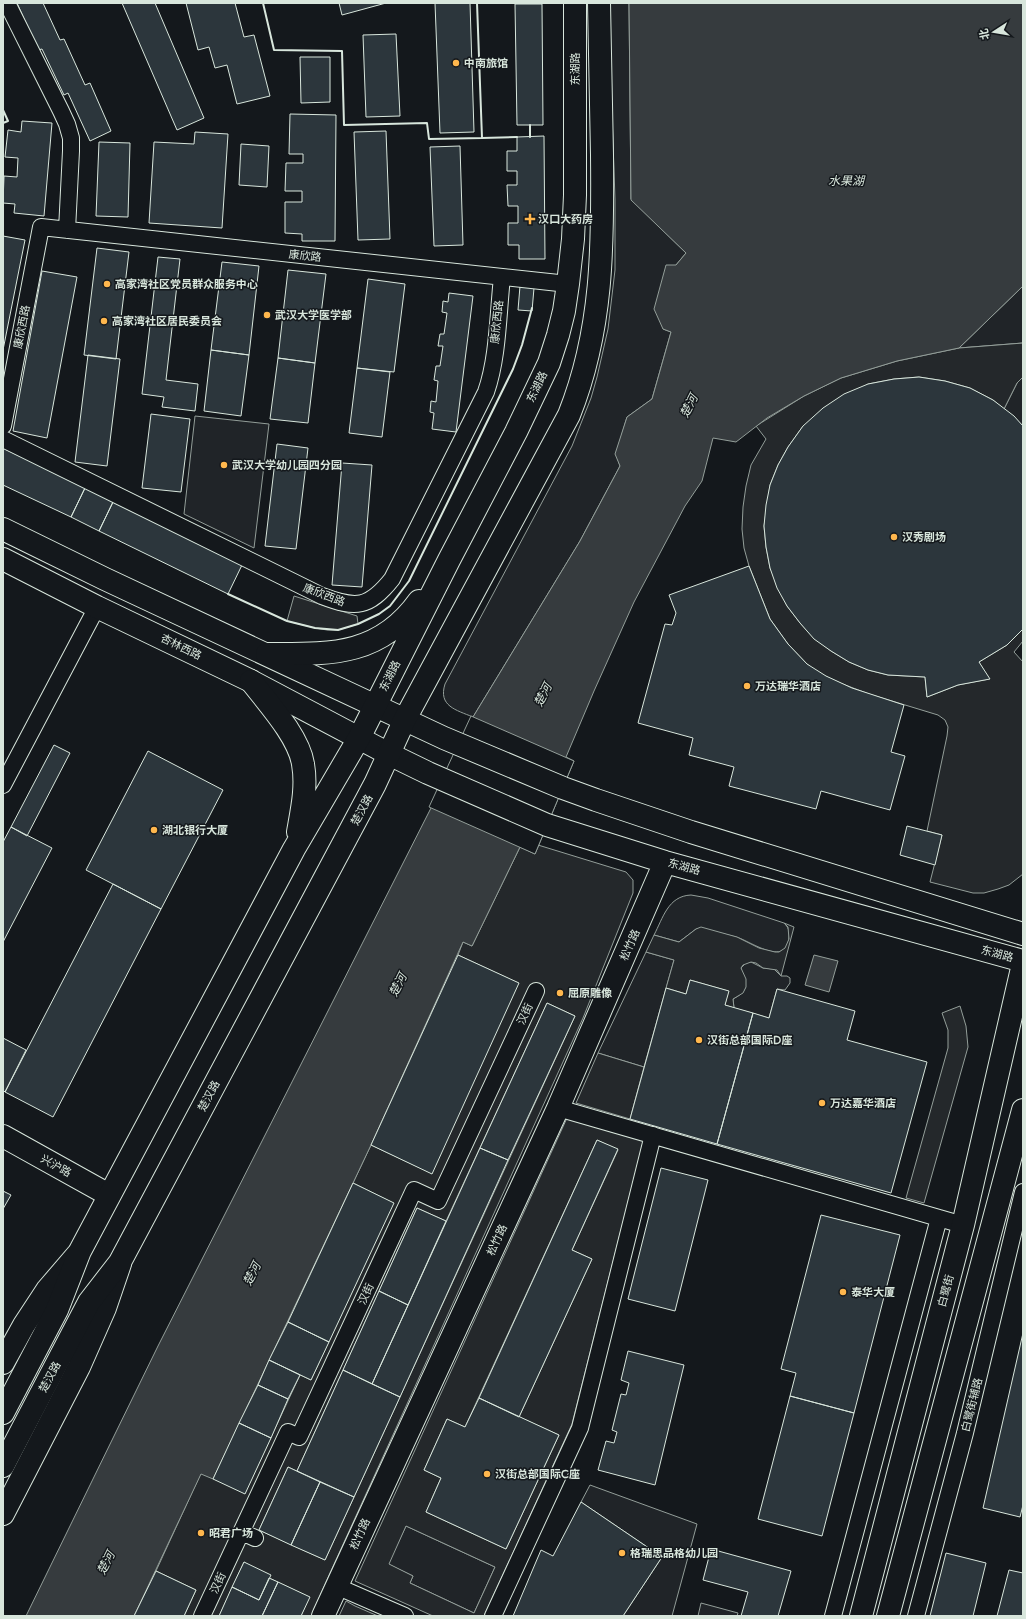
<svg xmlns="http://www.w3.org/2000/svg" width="1026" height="1619" viewBox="0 0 1026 1619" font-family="'Varela Round','Noto Sans SC',sans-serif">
<rect width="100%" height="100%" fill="#14181c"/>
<path fill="#202428" stroke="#939e99" d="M608 3H629L631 199 686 253 676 265 663 329 671 332 652 399 627 417 616 454 620 466 580 541 473 717C456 710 438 706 445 684L572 446 591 398 597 377 608 329 615 270V199Z
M1023 286V343L959 348Z
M1023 377V426L1004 409 1017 383Z
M195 416 269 424 254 548 184 514Z
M691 895 708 898 784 923C788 927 790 931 789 937 787 969 749 940 736 937 722 933 709 931 696 929L679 942 654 935C663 918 668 896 691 895Z
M646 952 674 960 644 1067 598 1053Z
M751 962 763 968 774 969 781 976H787L790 978V983L785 990 777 989 769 1018 734 1008 733 999C752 989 744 984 741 968L746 963Z
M590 1485 697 1524 672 1616H623L662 1557 581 1502Z
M406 1526 495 1567 474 1613 410 1583 413 1576 388 1564Z
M701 1603 738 1613 737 1616H698Z"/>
<path fill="#24282b" stroke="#939e99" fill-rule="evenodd" d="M1023 343V377L1017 383 1004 409 993 400 970 388 945 381 919 377 894 379 868 384 803 426 788 447 778 465 770 485 764 526 766 547 770 568 787 606 800 623 814 638 831 651 849 662 868 670 888 675 925 677 927 697 958 685 989 679 979 662 1007 645 1023 629V641L1014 652 1023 662V874L1009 885 998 889 984 893H973L930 882 942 835 927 831 947 736 948 727 945 720 938 715 869 694 840 683 817 672 807 664 788 644 770 619 749 566 744 548 742 529 743 507 746 486 751 465 766 439 756 426 804 396 841 378 897 361 959 348Z
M294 596 357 616 358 624 338 630H327L315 628 287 621Z
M538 845 626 872 633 880V893L583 1018 330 1573 311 1616H301L309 1597 269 1578 244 1562 219 1616H184L196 1590 156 1571 201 1473 245 1493 300 1375 311 1380 393 1203 353 1183 371 1145 431 1173 518 983 458 955 463 942 472 946 520 847 535 853ZM547 1003 575 1016 325 1560 259 1530 288 1467 297 1471 417 1208 446 1221Z
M784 923 794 927 781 976 777 970 763 968 756 963 751 962 743 965 741 968 746 979V987L743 993 733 999 734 1008 725 1005 728 991 690 980 686 994 666 988 674 960 646 952 654 935 679 942 696 929 701 927 737 937 759 948 775 952H779L785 948 789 939 788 927Z
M960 1006 966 1026 968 1047 924 1203 906 1198 948 1048V1030L942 1013Z
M598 1053 644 1067 630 1119 576 1103Z
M567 1118 644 1139 572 1424 484 1616H433L355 1581ZM597 1140 618 1150 572 1250 592 1259 519 1417 559 1435 506 1549 426 1512 441 1478 424 1470 447 1419 465 1427ZM406 1526 495 1567 474 1613 410 1583 413 1576 389 1564Z
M346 1601 355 1606 378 1616H339Z"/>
<path fill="#363b3e" stroke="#939e99" d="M629 3H1023V286L959 348 897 361 841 378 804 396 767 418 736 442 713 438 702 481 685 506 634 602 594 691 566 757 574 761 535 854 520 847 472 946 463 942 371 1145 213 1479 201 1474 134 1616H26L158 1346 431 808 473 717 580 541 620 466 615 454 627 417 652 399 671 332 663 329 654 309 666 265H676L686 253 631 200Z
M814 955 838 961 829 992 805 985Z"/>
<path fill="#14181c" stroke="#939e99" d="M471 716 574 761 535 854 429 807Z"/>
<path fill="#2c363c" stroke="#d8e6dc" d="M17 3H43L60 40 64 39 85 85 90 83 111 131 90 141 68 93 64 95 42 49 38 50Z
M122 3H155L204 118 177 130Z
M186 3H235L244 37 254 35 270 96 237 104 227 65 215 68 209 47 198 50Z
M339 3H386L342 15Z
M435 3H470L474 132 440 133Z
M515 4H542L543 125H517Z
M396 34 400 116 366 117 363 35Z
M300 57H330V102L301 103Z
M290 114 336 115 335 241H302V234L285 233V202H302V191H285L286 163H303V154H289Z
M22 121 52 123 44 216 14 213 15 204 3 203 4 176 17 177 18 158 5 157 8 130 21 132Z
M386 131 390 239 358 240 354 132Z
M195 132 228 134 222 228 149 223 154 142 194 144Z
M544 136 545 259H519V245H508V223H518V206H508L507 185H517V171H507V151H517V137Z
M99 142 130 143 128 217 96 216Z
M241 144 269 146 267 187 239 185Z
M460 146 463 245 434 246 430 147Z
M3 236 25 240 3 350Z
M97 248 129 252 116 359 84 355Z
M158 257 180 259 166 380 198 384 195 411 162 407 164 397 142 394Z
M222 262 259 266 249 355 211 350Z
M288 270 326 274 315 363 278 358Z
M42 271 77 277 47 438 13 431Z
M368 279 405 284 394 372 357 368Z
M520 286 534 288 532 311 518 310Z
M449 293 473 296 456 432 432 429 434 413 430 412 431 401 436 402 438 381 434 380 436 366H440L443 346H438L440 334H444L447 313 442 312 443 301 448 302Z
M211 350 249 355 241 416 204 411Z
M88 355 120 359 107 466 75 462Z
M278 358 315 363 308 423 270 419Z
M357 368 390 372 382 437 349 433Z
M919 377 945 381 970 388 993 400 1014 416 1023 426V629L1007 645 979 662 990 679 958 685 927 697 925 677 888 675 868 670 849 662 831 651 814 639 800 623 787 606 777 588 770 568 766 547 764 526 766 505 770 485 778 465 788 447 803 426 823 408 844 394 868 384 894 379Z
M151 414 190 419 181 492 142 488Z
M277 444 308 448 296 549 265 546Z
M3 448 85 488 71 517 3 485Z
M342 463 372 465 362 587 332 585Z
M85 488 113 502 99 531 71 517Z
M113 502 242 565 228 594 99 531Z
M749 566 770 619 788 644 807 664 826 676 852 688 904 705 891 752 905 756 890 810 821 791 816 809 729 786 734 767 689 755 693 738 638 723 665 624 672 625 676 613 669 595Z
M54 745 70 753 27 836 11 827Z
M148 751 223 790 161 909 86 870Z
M907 826 942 835 935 865 900 855Z
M11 827 52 848 3 942V842Z
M113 884 161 909 53 1117 5 1092Z
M458 955 519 983 432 1174 371 1145Z
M690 980 729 991 725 1005 753 1013 717 1144 630 1119 666 988 686 994Z
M777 989 855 1011 847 1040 927 1062 891 1193 717 1144 753 1013 769 1018Z
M547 1003 575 1016 508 1160 480 1148Z
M3 1038 26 1050 5 1092 3 1090Z
M597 1140 618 1149 572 1250 592 1259 519 1417 479 1398Z
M480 1148 508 1160 400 1397 372 1384Z
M661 1168 708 1180 675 1311 628 1299Z
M353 1183 394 1203 329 1342 288 1322Z
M3 1191 11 1195 3 1209Z
M417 1208 446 1221 408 1305 379 1291Z
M821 1215 900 1235 854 1413 790 1396 796 1373 781 1369Z
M379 1291 408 1305 372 1384 343 1370Z
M288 1322 329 1342 311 1380 269 1360Z
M1023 1333V1505L1020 1517 983 1508Z
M628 1351 684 1365 655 1485 598 1470 606 1441 614 1443 617 1432 612 1430 621 1394 626 1395 629 1383 621 1380Z
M269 1360 300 1375 288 1399 258 1385Z
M343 1370 400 1397 354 1497 297 1471Z
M258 1385 288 1399 271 1438 239 1423Z
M790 1396 854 1413 822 1536 758 1519Z
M479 1398 559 1435 506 1549 426 1512 441 1478 424 1470 447 1419 465 1427Z
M239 1423 271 1438 245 1494 213 1479Z
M288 1467 320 1482 291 1545 259 1530Z
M320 1482 354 1497 325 1560 291 1545Z
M581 1502 662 1557 623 1616H513L541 1550 553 1556Z
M711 1549 791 1571 778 1616H741L748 1592 703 1580Z
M946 1553 986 1563 973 1616H930Z
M244 1562 271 1575 259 1600 232 1587Z
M1009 1570 1023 1573V1616H997Z
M156 1571 196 1590 184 1616H134Z
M269 1578 278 1582 262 1616H219L232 1587 259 1600Z
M278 1582 310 1597 301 1616H262Z"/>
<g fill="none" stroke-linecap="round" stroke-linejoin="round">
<g stroke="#d8e6dc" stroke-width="18">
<path id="street" d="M7 3 61 111 67 124 71 138V151L67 230
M3 426 41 227 568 284
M3 439 322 596C356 609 369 608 392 579L486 392C498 358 498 314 502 277
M3 785 97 607
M558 1108 963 1225
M242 1532 255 1538
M336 1586 405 1616
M202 1616 288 1432 299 1437 414 1190 438 1201 536 991
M493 1616 580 1428 653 1135
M833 1616 939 1218
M916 1616 965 1433 1023 1192"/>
</g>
<g stroke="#d8e6dc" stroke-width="24">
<path id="secondary" d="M3 529 105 579 444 738 563 788 596 800 691 832 1023 934
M3 559 97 607 251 681 389 754 428 773 547 825 665 862 1023 961
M3 1136 109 1195
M3 1363 24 1325 47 1290 77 1255
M3 1514 79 1367 105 1308 120 1264
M323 1616 558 1108 665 862
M861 1616 963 1225 1023 964
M888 1616 1023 1110"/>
</g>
<g stroke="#d8e6dc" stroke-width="24">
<path id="primary" d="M267 654C329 654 379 657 419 601
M251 681C268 703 299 737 303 764 307 787 302 809 298 832
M3 1413 57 1310 80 1251 294 849 359 738 449 560 516 432 549 363 558 335 564 311 568 284 573 239 575 195V3
M3 1466 89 1302 120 1262 375 784 405 719 569 415C603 330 603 245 602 155 601 104 600 54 599 3"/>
</g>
<use href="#street" stroke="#14181c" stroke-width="16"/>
<use href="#secondary" stroke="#14181c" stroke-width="22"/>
<use href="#primary" stroke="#14181c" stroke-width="22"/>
<path stroke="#d8e6dc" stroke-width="2" d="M263 3 274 50 342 51 344 125 427 123 429 139 482 138
M477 3 482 138 517 137
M3 110 8 121 3 123
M530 125V137
M228 594 287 621 315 628 338 630 358 624 379 614 390 606 409 581 513 369 522 345 532 308"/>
</g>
<g fill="#ffb74d" stroke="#14181c" stroke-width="1.5">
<circle cx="456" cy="63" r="4"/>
<path d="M528 213h4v4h4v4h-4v4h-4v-4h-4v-4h4z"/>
<circle cx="107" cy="284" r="4"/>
<circle cx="267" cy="315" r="4"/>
<circle cx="104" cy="321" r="4"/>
<circle cx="224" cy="465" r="4"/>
<circle cx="894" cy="537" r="4"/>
<circle cx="747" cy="686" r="4"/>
<circle cx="154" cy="830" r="4"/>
<circle cx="560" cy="993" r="4"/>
<circle cx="699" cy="1040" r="4"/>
<circle cx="822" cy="1103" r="4"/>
<circle cx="843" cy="1292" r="4"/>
<circle cx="487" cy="1474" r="4"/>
<circle cx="201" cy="1533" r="4"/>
<circle cx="622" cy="1553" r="4"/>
</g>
<g text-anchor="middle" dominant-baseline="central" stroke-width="3" stroke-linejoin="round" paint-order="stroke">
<g font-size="11" font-weight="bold" fill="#d8e6dc" stroke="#14181c" text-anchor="start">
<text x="464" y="63">中南旅馆</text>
<text x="538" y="219">汉口大药房</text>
<text x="115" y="284">高家湾社区党员群众服务中心</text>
<text x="275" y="315">武汉大学医学部</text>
<text x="112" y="321">高家湾社区居民委员会</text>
<text x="232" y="465">武汉大学幼儿园四分园</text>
<text x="902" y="537">汉秀剧场</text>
<text x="755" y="686">万达瑞华酒店</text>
<text x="162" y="830">湖北银行大厦</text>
<text x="568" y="993">屈原雕像</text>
<text x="707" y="1040">汉街总部国际D座</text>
<text x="830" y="1103">万达嘉华酒店</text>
<text x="851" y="1292">泰华大厦</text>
<text x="495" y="1474">汉街总部国际C座</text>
<text x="209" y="1533">昭君广场</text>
<text x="630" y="1553">格瑞思品格幼儿园</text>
</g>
<g font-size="11" fill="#d8e6dc" stroke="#14181c">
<text transform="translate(575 69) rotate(-90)">东湖路</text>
<text transform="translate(305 256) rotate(6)">康欣路</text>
<text transform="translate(497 322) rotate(-84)">康欣西路</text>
<text transform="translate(22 327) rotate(-79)">康欣西路</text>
<text transform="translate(537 387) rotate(-64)">东湖路</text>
<text transform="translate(324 595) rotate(21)">康欣西路</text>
<text transform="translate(181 647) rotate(26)">杏林西路</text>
<text transform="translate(390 676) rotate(-63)">东湖路</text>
<text transform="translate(362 810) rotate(-62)">楚汉路</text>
<text transform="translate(684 867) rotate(15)">东湖路</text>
<text transform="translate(630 945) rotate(-66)">松竹路</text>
<text transform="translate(997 954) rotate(15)">东湖路</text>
<text transform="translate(525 1014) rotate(-65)">汉街</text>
<text transform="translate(209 1096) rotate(-62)">楚汉路</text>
<text transform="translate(56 1166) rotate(29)">兴沪路</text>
<text transform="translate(497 1240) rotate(-65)">松竹路</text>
<text transform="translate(946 1291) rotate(-75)">白鹭街</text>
<text transform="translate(366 1294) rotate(-65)">汉街</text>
<text transform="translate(50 1377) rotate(-62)">楚汉路</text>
<text transform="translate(972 1405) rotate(-76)">白鹭街辅路</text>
<text transform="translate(360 1534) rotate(-65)">松竹路</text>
<text transform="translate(218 1583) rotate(-65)">汉街</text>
</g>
<g font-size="12" font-style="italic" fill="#d8e6dc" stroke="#14181c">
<text x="846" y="181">水果湖</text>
<text transform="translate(689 406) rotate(-63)">楚河</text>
<text transform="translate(543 695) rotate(-63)">楚河</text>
<text transform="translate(398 985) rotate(-63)">楚河</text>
<text transform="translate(252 1274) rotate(-63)">楚河</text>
<text transform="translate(106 1563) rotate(-63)">楚河</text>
</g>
</g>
<rect width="1026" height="1619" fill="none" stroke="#d8e6dc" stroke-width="8"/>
<g transform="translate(994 32) rotate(258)" stroke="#14181c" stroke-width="3" paint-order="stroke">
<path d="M0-3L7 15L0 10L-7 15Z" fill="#d8e6dc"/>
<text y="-6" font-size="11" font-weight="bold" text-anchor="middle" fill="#d8e6dc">北</text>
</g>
</svg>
